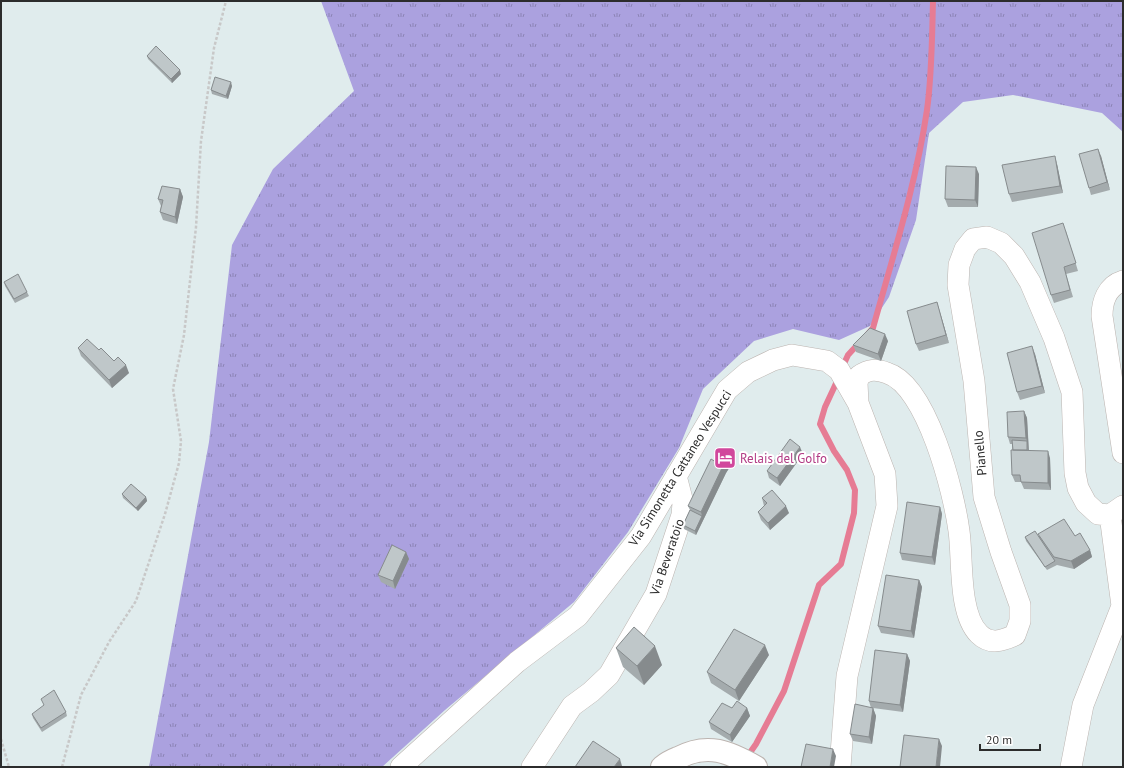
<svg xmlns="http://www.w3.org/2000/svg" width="1124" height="768" viewBox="0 0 1124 768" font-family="'PT Sans',sans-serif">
<defs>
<pattern id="grass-tufts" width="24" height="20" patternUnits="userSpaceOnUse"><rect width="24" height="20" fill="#aba1df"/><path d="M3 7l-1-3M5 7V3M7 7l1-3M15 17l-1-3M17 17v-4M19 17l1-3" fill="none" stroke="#8b83b5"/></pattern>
</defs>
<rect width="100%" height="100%" fill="#e0eced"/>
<path fill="url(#grass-tufts)" d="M321 1H1123V132L1102 113 1013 95 963 102 929 133 916 220 889 297 870 326 839 340 793 329 754 341 703 389 679 448 628 532 574 602 445 710 382 767H149L209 442 232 245 273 169 354 91Z"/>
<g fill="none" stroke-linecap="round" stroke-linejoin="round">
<path stroke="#e67c94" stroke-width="6" d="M867 335 873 328C893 256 916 184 927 110 932 74 932 37 933 1
M842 368 848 355 859 343
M747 757 756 744 784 691 819 585 841 564 854 513 855 490 847 470 834 451 820 424 825 407 839 377"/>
<g stroke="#bcb4b0" stroke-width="22">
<path id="minor" d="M1123 281C1107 286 1102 302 1102 316L1123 453
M858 403 857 383 859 376C869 369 876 369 887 373 927 385 954 493 959 531 963 559 958 613 979 634 990 645 1002 641 1015 635L1020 621V605L1001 552 984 497 974 381 958 285 959 265 965 249 973 239 987 237 1001 243 1014 256 1030 282 1054 338 1072 392 1075 473 1078 488 1086 503 1098 514 1110 515 1123 506
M401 767 517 662 578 616 641 536 727 390 748 372 773 360 792 355 827 361 839 370 858 403 885 474 887 506 847 676 840 767
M532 767 572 706 591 692 609 675 656 594 682 515 683 503 676 476
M1071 767 1083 705 1122 606 1110 515"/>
</g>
<g stroke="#bcb4b0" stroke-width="24">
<path id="secondary" d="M662 767C667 763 673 760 678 758 708 742 729 752 756 767"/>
</g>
<path stroke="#c8c8c8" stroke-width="2.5" stroke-dasharray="3 2" stroke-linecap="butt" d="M1 739 9 767
M62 767 81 695 109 642 136 601 165 514 179 463 181 441 173 389 184 335 196 227 201 141 214 48 226 1"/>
<use href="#minor" stroke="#fff" stroke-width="21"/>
<use href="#secondary" stroke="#fff" stroke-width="22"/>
</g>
<path fill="#a4abad" d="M147 56 181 74 172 83 148 59Z
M232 86 228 99 212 94 211 90Z
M1101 156 1110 190 1091 195 1089 188Z
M1057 164 1063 193 1012 202 1009 194Z
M979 174 978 207H948L945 199Z
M180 189 183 197 177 224 163 220 160 212 161 206 158 199Z
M1066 231 1078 271 1066 274 1073 297 1054 303 1051 295Z
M4 282 27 292 29 296 15 303 5 286Z
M937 302 949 343 919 351 916 344Z
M888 341 881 361 856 352 853 345Z
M78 348 99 350 114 361 129 373 112 388 81 356Z
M1035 354 1045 393 1020 400 1017 392Z
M1024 411 1027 418 1029 450 1050 458 1051 490 1024 489 1021 482H1015L1012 475V444H1010L1008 437Z
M803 454 780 486 769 478 767 471Z
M731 458 733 462 726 473 696 535 684 529 683 525 690 510 688 506Z
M122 494 146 497 147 501 138 511 123 498Z
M762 498 789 513 770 530 761 520 758 512 764 506Z
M940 507 942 514 935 565 902 560 900 553Z
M1039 536H1075L1090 550 1092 557 1074 569 1057 565 1047 570 1026 541 1025 537Z
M406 552 409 559 395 589 381 582 378 575Z
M919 580 922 587 914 638 881 633 878 626Z
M616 648 662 665 644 685 623 667Z
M907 654 910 661 903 712 873 708 876 716 872 744 853 741 850 734 871 708 869 701Z
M769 655 739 701 711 683 707 672Z
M732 708H747L750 716 732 742 711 729 709 722Z
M66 712 67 716 42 732 33 718 32 714Z"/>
<path fill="#868b8d" d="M180 70 181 74 172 83 171 79Z
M231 82 232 86 228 99 226 96Z
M1098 149 1101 156 1110 190 1107 182Z
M1055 156 1057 164 1063 193 1060 186Z
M976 167 979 174 978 207 975 200Z
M180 189 183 197 177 224 175 217Z
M937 302 939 309 949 343 946 335Z
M885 334 888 341 881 361 878 354Z
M1032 346 1035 354 1045 393 1042 386Z
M126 365 129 373 112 388 109 380Z
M1024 411 1027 418 1029 457 1028 454 1027 441 1026 438Z
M800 447 803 454 780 486 777 478Z
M1048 451 1050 458 1051 490 1048 483Z
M731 458 733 462 726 473 696 535 695 531 702 516 701 512 723 466Z
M146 497 147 501 138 511 136 508Z
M786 506 789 513 770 530 768 523Z
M940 507 942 514 935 565 932 557Z
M1090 550 1092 557 1074 569 1071 561Z
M406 552 409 559 395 589 393 581Z
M919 580 922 587 914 638 911 631Z
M765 645 769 655 739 701 735 690Z
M655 646 662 665 644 685 637 666Z
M907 654 910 661 903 712 900 705Z
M747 708 750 716 732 742 730 735Z
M873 708 876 716 872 744 869 737Z
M939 739 942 746 940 767H936Z
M833 749 836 756 834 767H830Z
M620 759 622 766V767H614Z"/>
<path fill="#bfc7c9" stroke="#868b8d" d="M156 46 180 70 171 79 147 56Z
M215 77 231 82 226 96 211 90Z
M1098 149 1107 182 1089 188 1079 154Z
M1055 156 1060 186 1009 194 1002 165Z
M946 166 976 167 975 200 945 199Z
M162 186 180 189 175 217 160 212 163 200 158 199Z
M1063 223 1076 263 1064 267 1070 290 1051 295 1032 233Z
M18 274 27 292 14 299 4 282Z
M937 302 946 335 916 344 907 311Z
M870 328 885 334 878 354 853 345Z
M87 339 99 350 101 348 114 361 118 357 126 365 109 380 78 348Z
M1032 346 1042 386 1017 392 1007 353Z
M1024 411 1026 438 1008 437 1007 412Z
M790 439 800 447 777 478 767 471Z
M1012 440 1027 441V450H1013Z
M1011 450 1048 451V483L1021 482 1020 475H1012Z
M720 452 731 458 725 470 723 466 714 461Z
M711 459 723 466 701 512 688 506Z
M131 484 146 497 136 508 122 494Z
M772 490 786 506 768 523 758 512 767 503 762 498Z
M907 502 940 507 932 557 900 553Z
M690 510 702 516 695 531 683 525Z
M1064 519 1075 536 1080 533 1090 550 1071 561 1054 557 1038 534Z
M1035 531 1055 561 1045 567 1025 537Z
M392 545 406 552 393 581 378 575Z
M886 575 919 580 911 631 878 626Z
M634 627 655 646 637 666 616 648Z
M734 629 765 645 735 690 707 672Z
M875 650 907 654 900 705 869 701Z
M54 690 66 712 41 728 32 714 44 705 41 699Z
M737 701 747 708 730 735 709 722 722 703 732 708Z
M855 704 873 708 869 737 850 734Z
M904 735 939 739 936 767H900Z
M593 741 620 759 614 767H575Z
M806 744 833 749 830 767H801Z"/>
<defs>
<g id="hotel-square" transform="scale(1.15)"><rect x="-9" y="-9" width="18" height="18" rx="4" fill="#d1479c" stroke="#fff"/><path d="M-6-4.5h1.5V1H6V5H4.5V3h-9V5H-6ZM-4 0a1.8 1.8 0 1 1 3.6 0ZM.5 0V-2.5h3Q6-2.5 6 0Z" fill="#fff"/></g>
</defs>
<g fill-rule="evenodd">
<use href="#hotel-square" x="725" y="458"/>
</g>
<g text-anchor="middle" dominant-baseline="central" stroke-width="4" stroke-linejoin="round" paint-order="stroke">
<g font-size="13" fill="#2c2c2c" stroke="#fff">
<text transform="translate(980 453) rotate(-95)">Pianello</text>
<text transform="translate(680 468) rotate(-58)">Via Simonetta Cattaneo Vespucci</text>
<text transform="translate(667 557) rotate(-71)">Via Beveratoio</text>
</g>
<g font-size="13" fill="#b23c85" stroke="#fff" text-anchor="start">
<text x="740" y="458">Relais del Golfo</text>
</g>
</g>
<rect width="1124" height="768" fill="none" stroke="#2c2c2c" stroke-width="4"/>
<path d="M980 744v6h60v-6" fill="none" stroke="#2c2c2c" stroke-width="2"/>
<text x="986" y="744" font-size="12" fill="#2c2c2c" stroke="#ffffff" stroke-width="3" paint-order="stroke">20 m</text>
</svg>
